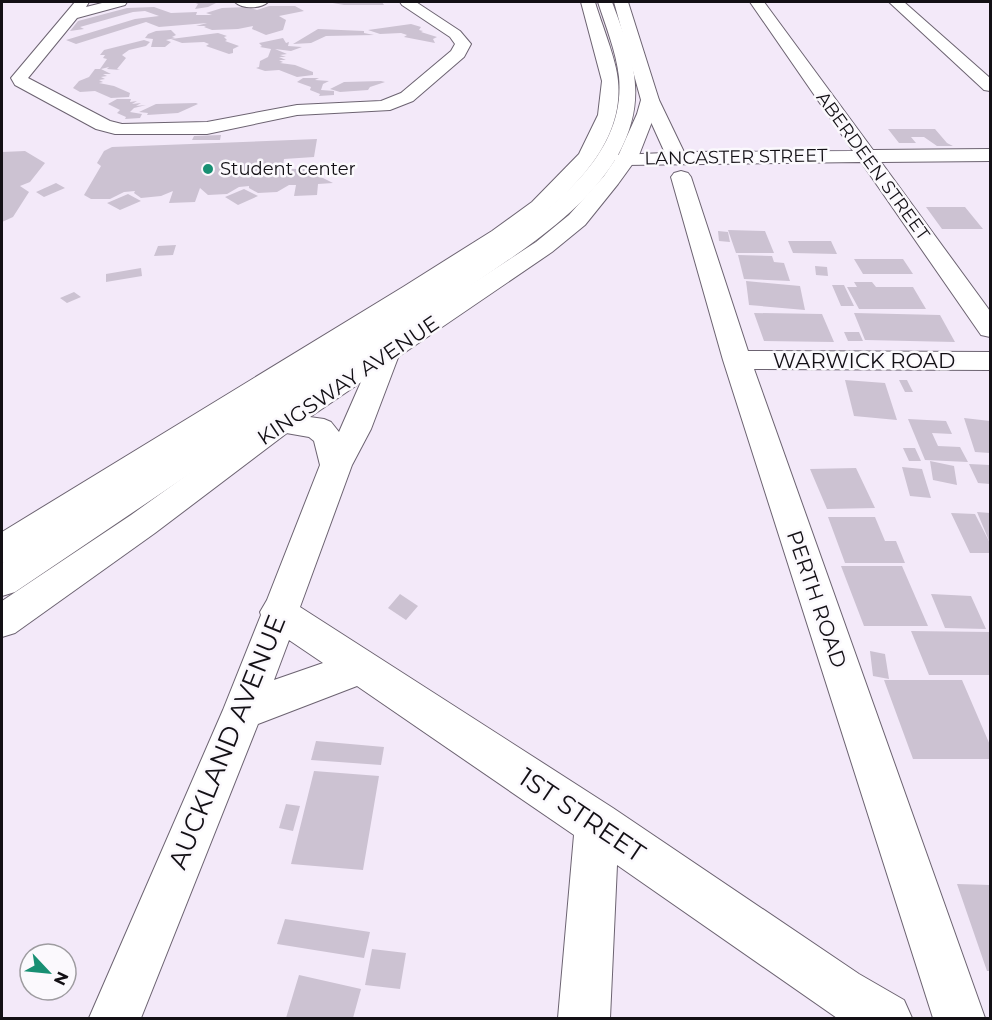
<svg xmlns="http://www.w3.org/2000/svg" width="992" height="1020" viewBox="0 0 992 1020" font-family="Montserrat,sans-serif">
<rect width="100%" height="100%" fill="#f3e9f9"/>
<path fill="#ccc2d2" d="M193 2H212L216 3 208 7 195 9 198 4Z
M327 2H382L384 5H344Z
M269 6H295L304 11 279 16 286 20 283 30 266 35 252 29 253 26 238 29 212 30 204 27 206 26H196L207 23 159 27 146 22 76 44 66 40 135 19 159 16 145 11 133 12 80 27 84 29 70 31 78 21 127 8 154 7 171 13 197 12 196 15H212L206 13 222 8 248 7 257 10Z
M411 24 421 27 419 30 423 31 421 32 437 37 433 39 435 43 404 37 407 35 401 33 380 34 368 30Z
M318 29 364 31V33L374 35 326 36 311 43 293 44Z
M171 30 176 35 172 37 175 38 166 40 171 42 165 47H151L153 39 145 38 148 34 156 31Z
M218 33 227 36 224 37 227 40 225 41 239 46 233 49V53L229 54 206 46 209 44 204 42 182 43 171 39Z
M283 38 286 43 289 42 288 46 302 47 291 51 275 49 287 54 280 55 286 57H279L286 60H279L283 62 280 63 295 65 313 72V75L297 77 279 70 265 71 256 68 259 67 260 61 268 57 271 49 260 47 262 46 259 43Z
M144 40 150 42 146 46 129 50 122 55 126 58 117 69 120 70 107 69 109 67 101 69 111 74H103L107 76 101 77 105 79 99 80 103 82 99 83 114 86 130 93 129 97 111 98 95 91 80 92 73 88 79 81 89 77 95 69H100L107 59 103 58 105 55H100L104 50Z
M303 78H319L315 80 329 81 323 84 321 90 334 91V95L319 96 320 94 310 90 311 87 297 82Z
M381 81 385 82 370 87 368 90 340 92 330 89 344 82Z
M117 99H131L130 102 137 101 132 104 141 103 136 106 146 105 134 108 130 112 142 114 140 118 125 119 126 117 117 113 120 110 108 104Z
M196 103 198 104 178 113 147 115 148 113 139 112 156 104Z
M888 129H935L947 143 953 146H937L924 137H911L916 143H899Z
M221 135 220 140H192L194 136Z
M317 139 314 157 284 159 283 166 290 169H305L333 183 318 184 317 195 294 196 296 185H289L277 192 258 193 249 188V186L239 187 227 194 208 195 200 188 195 202 169 203 175 185 173 191 161 196 141 198 134 193 135 191 124 192 110 199H91L84 195 101 166 97 163 104 151 112 147Z
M25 151 45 163 30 182 20 186 29 192 13 217 2 222V152Z
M56 183 65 188 44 197 36 192Z
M244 189 258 196 238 205 225 197Z
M128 194 141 201 120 210 107 203Z
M926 207H965L983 229H942Z
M728 230 765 231 774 253H736Z
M718 231 728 232 730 242 719 241Z
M788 241H831L837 254 793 253Z
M176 245 173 255 154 256 158 246Z
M738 255 772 256 774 262 784 263 790 281 744 279Z
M854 259H903L913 274H863Z
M815 266 827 267 828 276 816 275Z
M141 268 142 276 106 282V274Z
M746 281 800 286 805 310 749 305Z
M854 282H872L876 287H913L926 309H859L847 287H857Z
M832 285H844L854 306H841Z
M74 292 81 297 67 303 60 298Z
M754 313 822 314 834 342 764 341Z
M854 313 940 315 955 342 865 340Z
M844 332H859L863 341H848Z
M845 380 885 383 897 420 854 416Z
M899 380H907L913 392H905Z
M964 418 990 421V453L975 452Z
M908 419 946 421 952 434 932 433 938 446 960 447 968 462 925 460Z
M903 448H915L921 461H909Z
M930 461 954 466 957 485 933 480Z
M969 464 990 465V484L978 483Z
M902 467 922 469 931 498 910 496Z
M856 468 875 508 827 509 810 469Z
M977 512 990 513V553H970L951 513 975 514 990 543Z
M828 517H875L885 541H896L905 563H845Z
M841 566H902L928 626H864Z
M400 594 418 606 406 620 388 608Z
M931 594 971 596 986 629 945 628Z
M911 631 990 632V675H929Z
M870 651 885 654 889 679 873 676Z
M884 680H962L990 745V759H913Z
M316 741 384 747 381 765 311 760Z
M314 771 379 776 363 870 291 864Z
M286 804 300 806 293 831 279 828Z
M957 884 990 885V971H987Z
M285 919 370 932 364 958 277 944Z
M372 949 406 953 400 989 365 985Z
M299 975 361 989 353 1018H286Z"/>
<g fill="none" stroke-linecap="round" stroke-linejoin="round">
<g stroke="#6c6371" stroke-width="2">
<path id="minor" d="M75 2H89L86 7 106 2H127L125 5 77 18 28 78 110 121 122 124 207 122 297 105 381 101 401 93 451 51 455 44 450 37 402 5 400 2H416L460 31 471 44 464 57 413 101 390 110 297 115 207 134H115L96 129 15 85 11 78Z
M235 2H268C261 9 242 9 235 2Z
M598 2H612C633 58 649 98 618 155L665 153 641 100 644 96H656L659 100 684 152 853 151 750 2H764L873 150 990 149V161L881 162 990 311V337L981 335 861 162 625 165 618 163 615 160C583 211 529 246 479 280 445 303 411 326 377 348L385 346 395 349 399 355 371 429 352 465 300 607 613 808 859 974 904 1000 912 1018H837L617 865 610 1018H558L574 835 357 686 258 724 141 1018H89L223 710 261 615 260 612 267 600 320 465 314 441 309 437 269 430 265 423 15 592 2 596V563L503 243C557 203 626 153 619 77 616 51 606 27 598 2ZM375 350 339 432 331 422 324 419 281 413ZM289 640 323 663 274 680Z
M889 2H904L990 78V91L984 90Z
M681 171 688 173 691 177 748 351 990 352V370L754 369 985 1018H933L723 360 671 177 674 173Z"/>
</g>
<g stroke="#6c6371" stroke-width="2">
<path id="major" d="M581 2H595C601 23 617 61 618 81 625 151 558 204 508 241L14 559 2 563V532L403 287 492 231 532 202 579 154 598 115 602 81Z
M614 2H628L659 100 655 114 639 155 618 184 585 225 552 252 291 430 155 533 15 633 2 637V601L131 515 269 416 536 242 569 215 604 176 619 154 637 114 641 100Z"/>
</g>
<use href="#minor" fill="#fff" fill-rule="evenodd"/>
<use href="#major" fill="#fff" fill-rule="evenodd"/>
</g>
<circle fill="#188f73" stroke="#fbf9fd" stroke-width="2" cx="208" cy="169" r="6"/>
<g text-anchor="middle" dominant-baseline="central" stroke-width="5" stroke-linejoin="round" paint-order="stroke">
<g font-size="18" fill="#131015" stroke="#fbf9fd">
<text transform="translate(736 157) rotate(-1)">LANCASTER STREET</text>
<text transform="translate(873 166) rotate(54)">ABERDEEN STREET</text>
</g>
<g font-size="18" fill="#131015" stroke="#fbf9fd" text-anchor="start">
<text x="220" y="169">Student center</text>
</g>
<g font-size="21" fill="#131015" stroke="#fbf9fd">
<text x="864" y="360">WARWICK ROAD</text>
<text transform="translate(348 380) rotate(-34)">KINGSWAY AVENUE</text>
<text transform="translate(817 599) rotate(71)">PERTH ROAD</text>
</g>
<g font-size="26" fill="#131015" stroke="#fbf9fd">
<text transform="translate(227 742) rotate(-68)">AUCKLAND AVENUE</text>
<text transform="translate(582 815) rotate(34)">1ST STREET</text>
</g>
</g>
<rect width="992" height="1020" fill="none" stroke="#131015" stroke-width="6"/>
<g transform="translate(48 972) rotate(116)"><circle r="28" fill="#fbf9fd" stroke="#9e9ca0" stroke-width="1.5"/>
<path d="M0-4.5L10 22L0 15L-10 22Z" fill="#188f73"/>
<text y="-9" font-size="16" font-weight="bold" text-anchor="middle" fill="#131015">N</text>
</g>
</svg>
